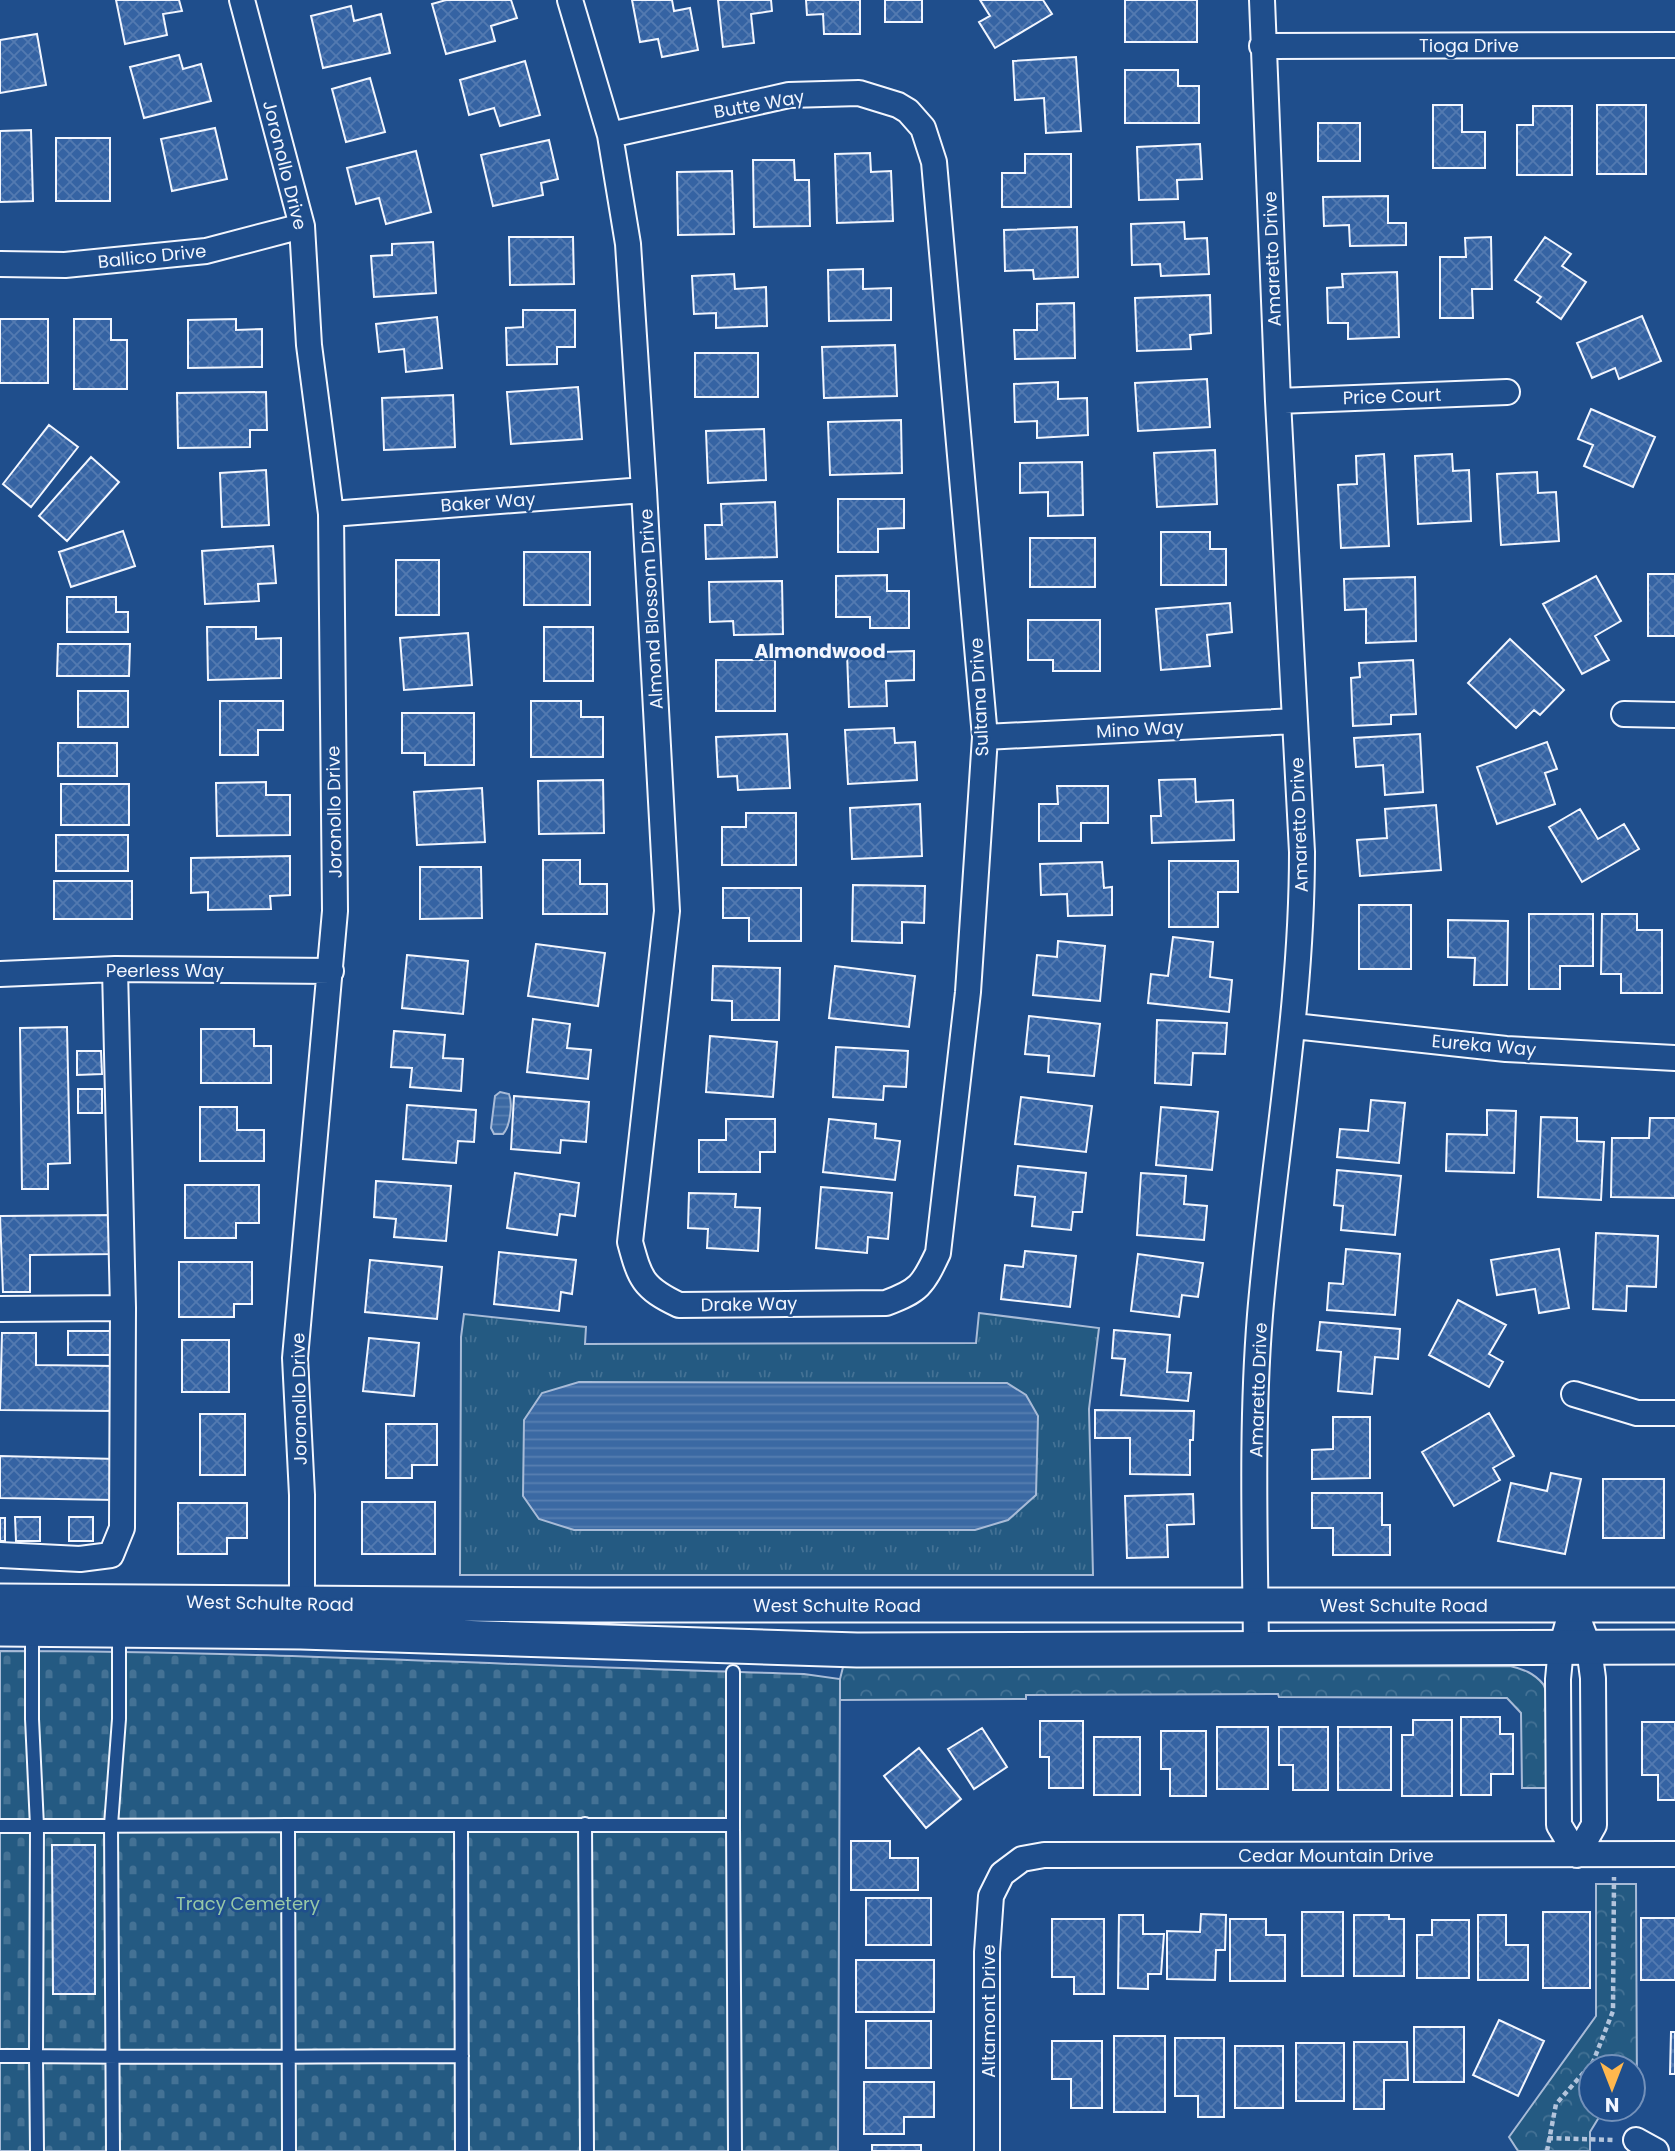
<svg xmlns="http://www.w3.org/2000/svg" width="1675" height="2151" viewBox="0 0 1675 2151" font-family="Poppins,sans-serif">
<defs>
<pattern id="grass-tufts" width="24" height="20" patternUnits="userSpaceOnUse" patternTransform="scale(1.75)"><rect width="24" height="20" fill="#245a82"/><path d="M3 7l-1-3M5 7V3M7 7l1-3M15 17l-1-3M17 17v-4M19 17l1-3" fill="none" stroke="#447295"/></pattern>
<pattern id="cemetery-stones" width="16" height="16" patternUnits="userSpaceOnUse" patternTransform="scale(1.75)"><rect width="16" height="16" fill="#245a82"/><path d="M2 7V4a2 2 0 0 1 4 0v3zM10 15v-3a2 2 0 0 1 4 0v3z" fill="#447295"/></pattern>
<pattern id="park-crowns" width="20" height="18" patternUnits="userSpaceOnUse" patternTransform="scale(1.75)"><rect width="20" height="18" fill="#245a82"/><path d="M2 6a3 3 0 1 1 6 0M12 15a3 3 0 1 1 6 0" fill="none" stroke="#447295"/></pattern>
<pattern id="water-rules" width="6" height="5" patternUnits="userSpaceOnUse" patternTransform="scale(1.75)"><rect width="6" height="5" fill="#3b69a3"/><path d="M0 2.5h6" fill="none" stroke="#587fb1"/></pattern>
<pattern id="building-cross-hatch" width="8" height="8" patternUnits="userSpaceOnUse" patternTransform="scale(1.75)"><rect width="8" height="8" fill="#3563a3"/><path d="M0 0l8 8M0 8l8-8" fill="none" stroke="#537ab1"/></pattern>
</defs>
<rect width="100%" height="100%" fill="#1f4e8c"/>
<path fill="url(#grass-tufts)" stroke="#a8bbd7" stroke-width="2" d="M979 1313 1099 1328 1089 1409 1093 1575H460L461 1337 464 1314 586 1327 585 1344 976 1343Z"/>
<path fill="url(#cemetery-stones)" stroke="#a8bbd7" stroke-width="2" d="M0 1651C268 1651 536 1667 804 1674L840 1679 838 2151H0Z"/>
<path fill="url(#park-crowns)" stroke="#a8bbd7" stroke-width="2" d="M1510 1666C1523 1669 1534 1673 1543 1684 1552 1697 1547 1768 1547 1788H1522L1521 1713 1507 1698 1279 1697 1278 1694 1026 1695V1699L840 1700V1679L843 1667Z
M1596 1884H1636L1637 2096H1633V2067H1591V2109H1604L1590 2132V2151H1518L1509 2137 1596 2016Z"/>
<path fill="url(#water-rules)" stroke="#a8bbd7" stroke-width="2" d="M500 1092 509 1094C513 1104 510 1127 503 1134H494L491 1128 495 1096Z
M579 1382 1007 1383 1026 1395 1038 1416 1036 1495 1008 1520 975 1530H574L539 1519 523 1496 524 1420 542 1393Z"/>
<path fill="url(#building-cross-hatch)" stroke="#f2f6ff" stroke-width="2" d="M116 0H179L182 11 163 14 167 35 125 44Z
M446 0H511L517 18 491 26 495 41 446 54 432 4Z
M632 0H672L674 11 690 8 698 50 662 57 658 39 640 42Z
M718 0H771L772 11 751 14 754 43 723 47Z
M806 0H860V34H824L823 14 807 15Z
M885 0H922V22H885Z
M980 0H1043L1052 14 995 48 979 22 990 16Z
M1125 0H1197V42H1125Z
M351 6 354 21 381 14 390 53 323 68 311 16Z
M37 34 46 85 0 93V40Z
M179 55 183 69 201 64 211 101 144 118 130 67Z
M1076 57 1081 131 1046 133 1044 98 1015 100 1013 61Z
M525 61 540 115 500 126 494 108 469 115 460 80Z
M1125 70H1178V86H1199V123H1125Z
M370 78 385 132 346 142 332 89Z
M1433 105H1462V132H1485V168H1433Z
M1597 105H1646V174H1597Z
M1533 106H1572V175H1517V125H1533Z
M1318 123H1360V161H1318Z
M215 128 227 179 172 191 161 139Z
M31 130 33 201 0 202V131Z
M56 138H110V201H56Z
M549 140 558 179 541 183 543 195 493 206 481 155Z
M1200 144 1202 179 1177 180 1178 199 1139 200 1137 147Z
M416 151 431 212 386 224 379 198 356 204 347 168Z
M870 153 871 172 891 171 893 221 837 223 835 154Z
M1025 154H1071V207H1002V173H1025Z
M753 160H794L795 180H809L810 226 754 227Z
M732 171 734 234 678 235 677 172Z
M1388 196V223H1406V245L1350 246 1349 225 1324 226 1323 197Z
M1184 222 1185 239 1207 238 1209 274 1161 276 1160 264 1132 265 1131 224Z
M1077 227 1078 277 1034 279 1033 270 1005 271 1004 230Z
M509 237H573L574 284 510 285Z
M1491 237 1492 289H1472L1473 318H1440V257H1466L1465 238Z
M1545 237 1571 254 1562 266 1586 282 1561 319 1537 302 1541 297 1515 280Z
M433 242 436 293 374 297 371 256 392 255V244Z
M863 269V289L891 288V320L829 321 828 270Z
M1397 272 1399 337 1348 339V323H1328L1327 288 1343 287 1342 274Z
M734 274 735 289 766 287 767 326 716 328V313L694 314 692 276Z
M1210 295 1211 333 1190 335 1191 349 1137 351 1135 298Z
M1074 303 1075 358 1015 359 1014 330H1037V304Z
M523 310H575V347H557V364L507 365 506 328 523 327Z
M1642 316 1661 361 1619 379 1615 368 1592 378 1577 343Z
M437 317 442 368 406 372 404 349 379 352 376 324Z
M0 319H48V383H0Z
M74 319H111V340H127V389H74Z
M236 319V330L262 329V367L188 368V320Z
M895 345 897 396 824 398 822 347Z
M695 353H758V397H695Z
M1207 379 1210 427 1138 431 1135 383Z
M1058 382V399L1087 398 1088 435 1037 438V421L1015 422 1014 384Z
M578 387 582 439 511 444 507 392Z
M266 392 267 430H250V447L178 448 177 393Z
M453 395 455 447 384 450 382 398Z
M1591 409 1655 437 1633 487 1584 466 1593 445 1578 439Z
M901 420 902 473 830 475 828 422Z
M49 425 78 447 31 507 3 484Z
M764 429 766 480 708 483 706 431Z
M1215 450 1217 504 1157 507 1154 453Z
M1384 454 1389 546 1341 548 1338 485 1357 484 1356 456Z
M1452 454 1453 471 1469 470 1471 521 1418 524 1415 456Z
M91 457 119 482 67 541 39 516Z
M1082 462 1083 515 1048 516V492L1020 493V463Z
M266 470 269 525 222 527 220 473Z
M1537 472 1538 493 1556 492 1559 541 1501 545 1497 474Z
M838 499H904V528L878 529V552H838Z
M775 502 777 557 706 559 705 525H722L721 504Z
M123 531 135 566 71 587 59 552Z
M1161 532H1210V549H1226V585H1161Z
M1030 538H1095V587H1030Z
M273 546 276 583 258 584 259 601 205 604 202 551Z
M524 552H590V605H524Z
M396 560H439V615H396Z
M1648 574H1675V636H1648Z
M887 575V591H909V628H870V617H836V576Z
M1596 576 1621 621 1595 636 1609 660 1582 674 1543 604Z
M1415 577 1416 641 1366 643V609L1345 610 1344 579Z
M782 581 783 634 734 635 733 621 710 622 709 582Z
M67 597H116V612H128V632H67Z
M1230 603 1232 632 1207 635 1210 666 1161 670 1156 609Z
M1028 620H1100V671H1053V660H1028Z
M207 627H256V639L281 638V678L208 680Z
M544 627H593V681H544Z
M468 633 472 685 404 690 400 638Z
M1510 639 1564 690 1540 715 1534 710 1516 728 1468 683Z
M58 644H130L129 676H57Z
M914 651V680L886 681 887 706 849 707 847 653Z
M716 660H775V711H716Z
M1413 660 1416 714 1391 715V724L1353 726 1351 678 1360 677 1359 663Z
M78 691H128V727H78Z
M220 701H283V730H258V755H220Z
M531 701H581V717H603V757H531Z
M402 713H474V765H425V753H402Z
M894 728 895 743 915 742 917 780 848 784 845 730Z
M787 734 790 788 738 790 737 776 718 777 716 737Z
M1420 734 1423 792 1385 795 1383 765 1356 767 1354 738Z
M1547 742 1557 769 1545 773 1555 804 1497 824 1477 767Z
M58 743H117V776H58Z
M1195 779 1196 802 1233 800 1234 840 1152 843 1151 816H1161L1159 780Z
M603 780 604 833 539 834 538 781Z
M266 782V795H290V835L217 836 216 783Z
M61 784H129V825H61Z
M1057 786H1108V823H1081V841H1039V804H1058Z
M482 788 485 842 417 845 414 792Z
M920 804 922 856 852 859 850 808Z
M1436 805 1441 870 1360 876 1357 840 1387 838 1385 809Z
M1580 809 1598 839 1624 824 1639 849 1582 882 1549 827Z
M746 813H796V865H722V827H746Z
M56 835H128V871H56Z
M290 856V895L270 896 271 909 208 910V892L191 893V858Z
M543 860H580V884H607V914H543Z
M1169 861H1238V892H1218V927H1169Z
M1102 862 1104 888 1112 887V915L1068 916 1067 894 1041 895 1040 864Z
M420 867H481L482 918 420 919Z
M54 881H132V919H54Z
M853 885 925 886 924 923 902 922V943L852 941Z
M723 888H801V941H749V918H723Z
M1359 905H1411V969H1359Z
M1529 914H1593V966H1560V989H1529Z
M1602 914H1637V930H1662V993H1621V974H1601Z
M1448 920 1508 921 1507 985H1474L1475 958 1448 957Z
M1173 937 1213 942 1210 977 1232 980 1229 1012 1148 1003 1151 974 1168 976Z
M1058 941 1105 946 1100 1001 1033 995 1037 955 1057 957Z
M536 944 605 953 598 1006 528 996Z
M407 955 468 961 463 1014 402 1008Z
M713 966 780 968 779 1020H732V1001L712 1000Z
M835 966 915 976 909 1027 829 1018Z
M1029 1016 1100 1024 1094 1076 1048 1072 1049 1056 1025 1054Z
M533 1019 570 1024 567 1048 591 1050 588 1079 527 1072Z
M1157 1020 1227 1023 1225 1054 1193 1053 1191 1085 1155 1083Z
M67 1027 70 1163 48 1164V1189H22L20 1028Z
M201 1029H254V1046H271V1083H201Z
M394 1031 445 1035 443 1058 463 1059 461 1091 410 1087 412 1068 391 1067Z
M710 1036 777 1042 773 1097 706 1092Z
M836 1047 908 1051 906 1087 884 1086 883 1100 833 1097Z
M77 1051H101L102 1074 77 1075Z
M78 1089H102V1113H78Z
M514 1096 589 1102 586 1142 561 1140 560 1153 511 1149Z
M1021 1097 1092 1106 1086 1152 1015 1144Z
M1371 1100 1405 1103 1399 1163 1337 1157 1340 1129 1368 1131Z
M407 1105 476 1110 474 1142 458 1141 456 1163 403 1159Z
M200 1107H237V1130H264V1161H200Z
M1161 1107 1218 1112 1212 1170 1156 1165Z
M1487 1110 1516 1111 1514 1173 1446 1171 1447 1134 1487 1135Z
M1541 1117 1577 1118V1141L1604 1142 1601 1200 1538 1197Z
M1650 1118H1675V1198L1611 1197 1612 1138H1649Z
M726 1119H775V1152H760V1172H699V1140H726Z
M829 1119 876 1124 875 1138 900 1141 895 1180 823 1172Z
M1018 1166 1086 1173 1082 1212H1073L1071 1230 1032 1226 1035 1197 1015 1195Z
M1337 1170 1401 1176 1395 1235 1341 1230 1343 1206 1334 1205Z
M515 1173 579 1183 575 1216 560 1214 557 1235 507 1228Z
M1141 1173 1186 1176 1184 1204 1207 1206 1204 1240 1137 1235Z
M376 1181 451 1186 446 1241 394 1237 396 1219 374 1217Z
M185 1185H259V1223H236V1238H185Z
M821 1187 892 1193 888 1239 868 1237 867 1253 816 1248Z
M689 1193 736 1194 735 1207 760 1208 758 1251 707 1248 708 1229 688 1228Z
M113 1215 114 1254 30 1255V1292H3L0 1216Z
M1596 1233 1658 1236 1656 1287 1627 1286 1626 1311 1593 1309Z
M1346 1249 1400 1254 1395 1315 1327 1310 1329 1283 1343 1284Z
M1559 1249 1569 1308 1539 1313 1535 1289 1497 1295 1491 1260Z
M1025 1251 1076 1256 1070 1307 1001 1299 1005 1265 1023 1267Z
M499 1252 576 1260 572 1294 561 1292 559 1311 494 1304Z
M1138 1254 1203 1263 1198 1297 1182 1295 1179 1317 1131 1311Z
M370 1260 442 1267 437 1319 365 1312Z
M179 1262H252V1304H234V1317H179Z
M1458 1300 1506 1325 1489 1354 1503 1362 1489 1387 1429 1355Z
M1320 1322 1400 1329 1398 1359 1375 1357 1372 1394 1338 1391 1341 1352 1317 1350Z
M1114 1330 1170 1335 1167 1372 1191 1373 1188 1401 1121 1395 1125 1359 1112 1358Z
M68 1331H110V1355H68Z
M2 1333H36V1365L116 1366V1411L0 1410Z
M369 1338 419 1343 414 1396 363 1391Z
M182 1340H229V1392H182Z
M1095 1410 1194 1411 1193 1440H1190V1475L1130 1474V1438H1095Z
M1489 1413 1514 1456 1493 1468 1500 1480 1454 1506 1422 1452Z
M200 1414H245V1475H200Z
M1333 1417H1370V1478L1312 1479V1450L1333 1449Z
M386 1424H437V1465H412V1478H386Z
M0 1456 116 1459 115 1500 0 1498Z
M1551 1473 1581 1479 1565 1554 1498 1541 1511 1483 1547 1491Z
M1603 1479H1664V1538H1603Z
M1312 1493H1382V1525H1390V1555H1333V1528H1312Z
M1193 1494 1194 1524 1167 1525 1168 1557 1127 1558 1125 1496Z
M362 1502H435V1554H362Z
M178 1503H247V1538H227V1554H178Z
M15 1517H40V1541H16Z
M69 1517H93V1541H69Z
M0 1518H5V1541H0Z
M1461 1717H1500V1734H1513V1774H1491V1795H1461Z
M1413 1720H1452V1796H1402V1735H1413Z
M1040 1721H1083V1788H1049V1757H1040Z
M1642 1722H1675V1800H1658V1775H1642Z
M1217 1727H1268V1789H1217Z
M1279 1727H1328V1790H1293V1765H1279Z
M1338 1727H1391V1790H1338Z
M982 1728 1007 1767 974 1789 948 1749Z
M1161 1731H1206V1796H1170V1769H1161Z
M1094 1737H1140V1795H1094Z
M919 1748 961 1799 926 1828 884 1776Z
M851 1841H890V1858H918V1890H851Z
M52 1845H95V1994H53Z
M866 1898H931V1945H866Z
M1302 1912H1343V1976H1302Z
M1543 1912H1590V1988H1543Z
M1201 1914 1226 1915 1225 1950H1216L1215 1980 1167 1979V1931L1200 1932Z
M1119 1915H1143V1934H1164L1161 1974H1148V1989L1118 1988Z
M1354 1915H1389V1919H1404V1976H1354Z
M1478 1915H1506V1945H1528V1980H1478Z
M1641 1918H1675V1980H1641Z
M1052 1919H1104V1994H1074V1977H1052Z
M1230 1919H1266V1935H1285V1981H1230Z
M1432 1920H1469V1978H1417V1935H1432Z
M856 1960H934V2012H856Z
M1499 2020 1544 2041 1518 2096 1473 2075Z
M866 2021H931V2068H866Z
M1414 2027H1464V2082H1414Z
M1671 2032H1675V2074H1670Z
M1114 2036H1165V2112H1114Z
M1175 2038H1224V2117H1198V2096H1175Z
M1052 2041H1102V2108H1071V2079H1052Z
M1354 2042H1407L1408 2080H1384V2109H1354Z
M1296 2043H1344V2101H1296Z
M1235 2046H1283V2108H1235Z
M864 2082H934V2117H904V2134H864Z
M872 2145H921V2151H872Z"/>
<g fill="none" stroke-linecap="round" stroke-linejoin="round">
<g stroke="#f2f6ff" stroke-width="16">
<path id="service" d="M733 1672V1825
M585 1824 587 2151
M288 1825H733L735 2151
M461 1825 462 2151
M0 1826H37L32 1719V1629
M0 2056H36L37 2151
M113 2151 111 1825 119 1719V1633
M289 2151 288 1825 37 1826 36 2056C178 2058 320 2056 462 2056"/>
</g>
<g stroke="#f2f6ff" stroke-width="28">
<path id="minor" d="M242 0 302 226 309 345 331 514 335 911 295 1358 302 1495V1619
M570 0 610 135 628 244 644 490 667 911 630 1242C640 1279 643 1288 679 1305L886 1303C919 1291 923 1285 938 1253L968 992 985 737 934 162 923 128 908 111 898 105 859 93 789 95 610 135
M1262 46 1675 45
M0 264 65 265 206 251 302 226
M1278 401 1507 392
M331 514 644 490
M1624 714 1675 715
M985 737 1295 721
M0 974 115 969 331 971
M1294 1026 1506 1049 1675 1058
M0 1309 123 1308
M1574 1394 1637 1413H1675
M0 1555 80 1559 111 1555 122 1528 123 1308 115 969
M1573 1605 1589 1648 1593 1678 1594 1825 1577 1855 1559 1825 1558 1679 1561 1648Z
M1256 1648C1255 1538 1251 1426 1260 1315 1273 1160 1302 1009 1302 852L1278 401 1262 0
M1636 2140 1656 2151
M987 2151V1952L991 1896 1002 1874 1022 1859 1044 1855 1675 1854"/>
</g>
<g stroke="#f2f6ff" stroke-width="37">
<path id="secondary" d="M0 1601 590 1605H1675
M0 1629 301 1632 857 1650 1675 1647"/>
</g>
<path stroke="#b3c4dc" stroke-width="4.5" stroke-dasharray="5 3.5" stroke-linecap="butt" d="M1548 2138 1614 2140
M1547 2151 1556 2104 1593 2062 1613 2011 1614 1877"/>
<use href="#service" stroke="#1f4e8c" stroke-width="12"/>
<use href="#minor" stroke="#1f4e8c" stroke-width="24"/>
<use href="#secondary" stroke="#1f4e8c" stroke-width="33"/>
</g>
<g text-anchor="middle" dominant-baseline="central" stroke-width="5" stroke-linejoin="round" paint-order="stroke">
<g font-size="18" fill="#f2f6ff" stroke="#1f4e8c">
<text x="1469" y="45">Tioga Drive</text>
<text transform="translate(759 104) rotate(-10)">Butte Way</text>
<text transform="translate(285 165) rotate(76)">Joronollo Drive</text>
<text transform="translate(152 256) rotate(-6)">Ballico Drive</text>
<text transform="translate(1272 259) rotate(-92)">Amaretto Drive</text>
<text transform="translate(1392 396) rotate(-2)">Price Court</text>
<text transform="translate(488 502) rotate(-4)">Baker Way</text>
<text transform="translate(651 609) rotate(-93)">Almond Blossom Drive</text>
<text transform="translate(979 697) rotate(-93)">Sultana Drive</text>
<text transform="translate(1140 729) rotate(-3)">Mino Way</text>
<text transform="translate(334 812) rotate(-91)">Joronollo Drive</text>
<text transform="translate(1299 825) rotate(-92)">Amaretto Drive</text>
<text x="165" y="970">Peerless Way</text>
<text transform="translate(1484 1045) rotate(5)">Eureka Way</text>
<text transform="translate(749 1304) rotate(-1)">Drake Way</text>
<text transform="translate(1258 1390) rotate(-88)">Amaretto Drive</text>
<text transform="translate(299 1399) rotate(-91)">Joronollo Drive</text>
<text transform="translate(270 1603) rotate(1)">West Schulte Road</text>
<text x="837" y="1605">West Schulte Road</text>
<text x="1404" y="1605">West Schulte Road</text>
<text x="1336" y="1855">Cedar Mountain Drive</text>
<text transform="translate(988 2011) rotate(-90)">Altamont Drive</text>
</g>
<g font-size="18" fill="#97c8a6" stroke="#1f4e8c">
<text x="248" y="1903">Tracy Cemetery</text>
</g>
<g font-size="19" font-weight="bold" fill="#f2f6ff" stroke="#1f4e8c">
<text x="820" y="651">Almondwood</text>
</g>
</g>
<g transform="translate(1612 2088) rotate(180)"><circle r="33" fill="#1f4e8c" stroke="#7391ba" stroke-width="2"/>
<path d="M0-5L12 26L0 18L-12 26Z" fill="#ffb74d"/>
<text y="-10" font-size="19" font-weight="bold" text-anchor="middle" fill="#f2f6ff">N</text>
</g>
</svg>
